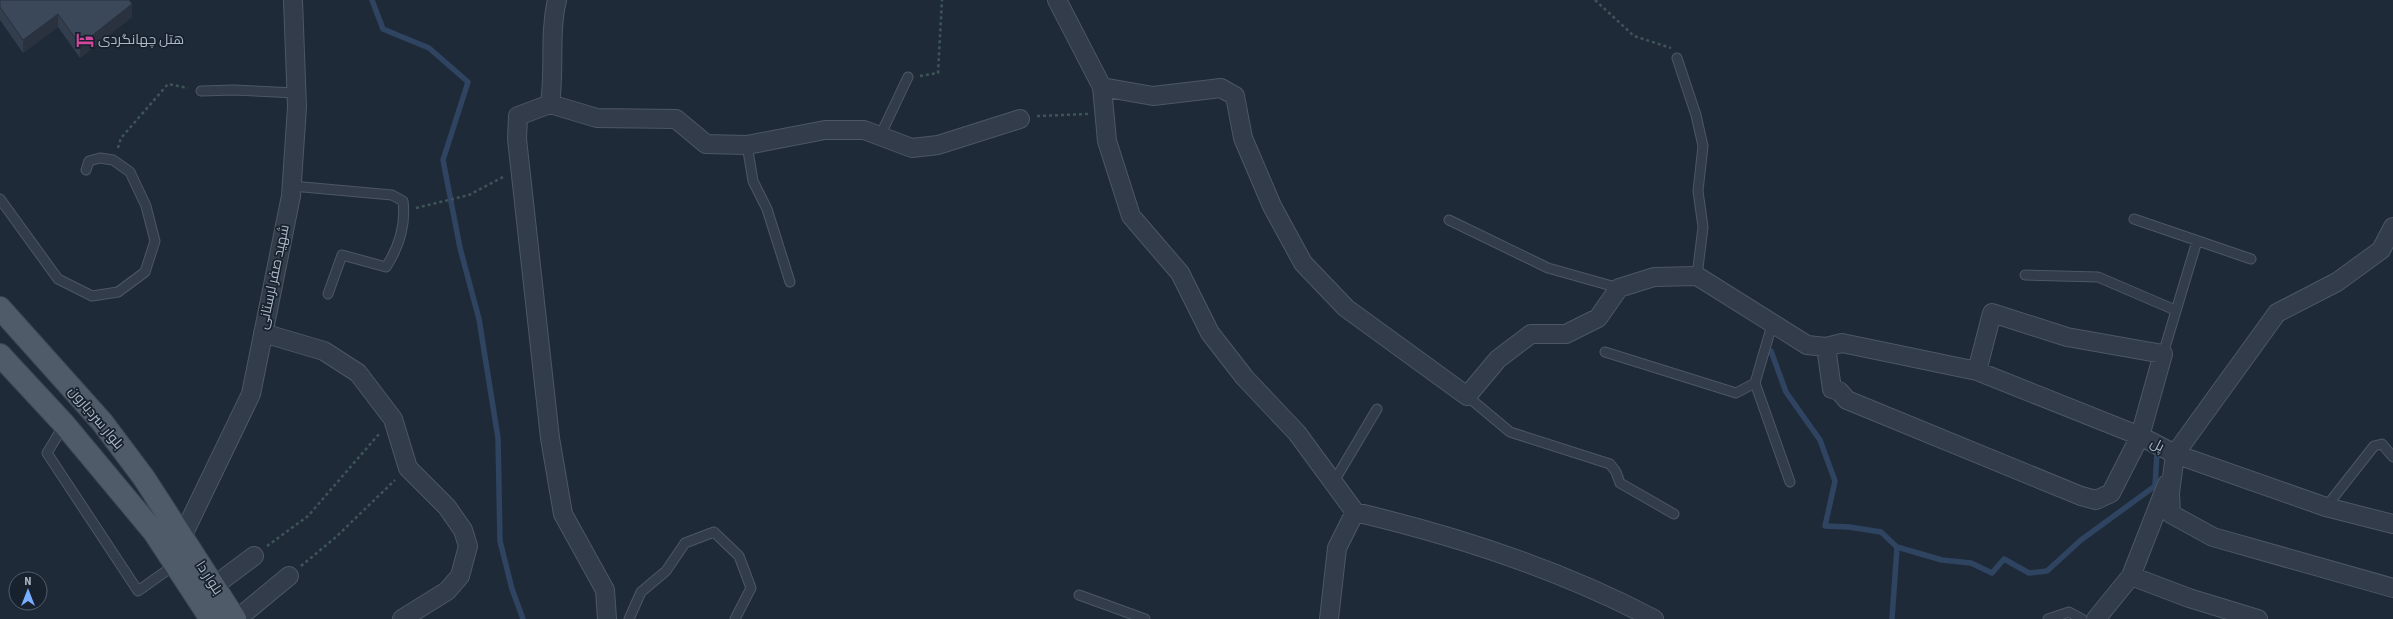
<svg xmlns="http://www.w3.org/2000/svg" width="2393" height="619" viewBox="0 0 2393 619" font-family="'Source Sans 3',Cairo,sans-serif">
<rect width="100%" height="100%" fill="#1f2a39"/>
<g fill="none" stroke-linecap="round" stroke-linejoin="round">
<path stroke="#2f4460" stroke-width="5.5" d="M372 0 383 29 429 48 468 82 443 160 460 248 479 319 498 438 500 541 512 589 523 619
M1771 351 1786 392 1820 440 1835 481 1825 526 1849 527 1881 532 1897 547 1892 619
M1897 547 1942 560 1971 563 1992 573 2004 559 2029 573 2047 571 2081 540 2155 486 2157 453"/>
<g stroke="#4d5764" stroke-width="11">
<path id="lane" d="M1677 58 1696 115 1703 146 1698 191 1703 227 1697 276
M201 91 234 90 296 93
M880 136 908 77
M747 145 753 181 767 209 790 282
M292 186 392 195 403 201C406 225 399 247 386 267L342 255 328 294
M0 199 58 279 92 296 118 292 145 272 155 241 146 206 130 172 113 160 100 158 89 161 86 170
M2134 219 2251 259
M1449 220 1548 268 1619 288
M2025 275 2098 277 2175 310
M1605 352 1736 393 1755 383 1772 325
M2163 354 2197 241
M1755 383 1790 482
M1467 396 1510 432 1610 464 1616 472 1620 483 1674 514
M64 425 47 453 138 591 176 564
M1333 483 1377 409
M2326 507 2374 446 2382 444 2393 457
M1079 595 1145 619
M629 619 641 592 666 571 685 543 714 532 739 556 751 588 735 619
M2048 619 2069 612 2082 619"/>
</g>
<g stroke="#4d5764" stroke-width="20">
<path id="street" d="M557 0C549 34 555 68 550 104L518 116 517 139 550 438 563 514 605 590 607 619
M1057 0 1102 87 1107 141 1131 216 1180 273 1210 333 1245 378 1297 433 1355 512C1457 536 1561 570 1654 619
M1102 87 1153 96 1221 88 1235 96 1243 138 1272 206 1303 263 1346 308 1467 396 1498 359 1531 334H1566L1598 318 1619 288 1654 277 1697 276 1807 345 1826 347 1842 343 1977 371 2140 436 2175 454 2326 507 2393 524
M550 104 597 118 676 119 706 144 747 145 825 130H864L912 148 938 145 1020 119
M2393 227 2381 250 2337 282 2277 313 2175 454 2170 493 2171 514 2213 537 2393 588
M263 333 324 351 358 373 393 419 408 468 447 507 463 530 468 546 460 576 447 591 402 619
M1826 347 1832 389 1839 391 1847 400 2081 496 2096 500 2111 493 2140 436 2163 354 2067 337 1992 313 1977 371
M182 537 251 394 291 196 297 107 293 0
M2131 576 2189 598 2258 619
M214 586 254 556
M237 619 289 576
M1329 619 1337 548 1355 512
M2096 619 2131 576 2167 484"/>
</g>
<g stroke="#3c4553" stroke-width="24">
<path id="primary" d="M0 308 102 422 144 478 235 619
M0 355 64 424 154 532 211 619"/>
</g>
<path stroke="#3e5558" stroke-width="2.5" stroke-dasharray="3 3" stroke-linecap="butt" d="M1595 0 1634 36 1671 48
M920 76 938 73 942 0
M1037 116 1088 114
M118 148 121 138 168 84 188 88
M416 208 469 195 505 176
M267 546 308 516 379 434
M301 566 336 537 395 480"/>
<use href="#lane" stroke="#333c4a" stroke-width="9"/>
<use href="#street" stroke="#333c4a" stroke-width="18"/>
<use href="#primary" stroke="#505b6a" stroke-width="22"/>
</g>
<path fill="#323e4d" d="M0 0 132 17 80 58 58 27 23 53 0 20Z"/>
<path fill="#29323e" d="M132 4V17L80 58V45Z
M58 14V27L23 53V40Z"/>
<path fill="#3a4859" stroke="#29323e" d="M0 0H129L132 4 80 45 58 14 23 40 0 7Z"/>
<defs>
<g id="hotel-bare" transform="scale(1.38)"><path d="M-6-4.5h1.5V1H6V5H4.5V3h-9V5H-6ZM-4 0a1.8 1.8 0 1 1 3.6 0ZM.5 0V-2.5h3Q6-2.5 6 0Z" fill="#d1479c" stroke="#18212e" stroke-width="2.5" paint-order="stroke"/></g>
</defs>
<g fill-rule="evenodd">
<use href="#hotel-bare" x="85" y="40"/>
</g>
<g text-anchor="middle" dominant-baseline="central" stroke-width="3.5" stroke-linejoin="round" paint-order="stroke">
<g font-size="14" fill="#adb7c6" stroke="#18212e" text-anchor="start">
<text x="98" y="40">هتل چهانگردی</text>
</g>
<g font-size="14" fill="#adb7c6" stroke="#18212e">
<text transform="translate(274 277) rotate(-78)">شهید صفر لرستانی</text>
<text transform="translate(96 418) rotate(50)">بلوار سردیارون</text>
<text transform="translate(2157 445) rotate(27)">پل</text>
<text transform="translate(209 578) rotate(57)">بلوار دا</text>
</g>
</g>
<g transform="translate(28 591)"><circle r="19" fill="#18212e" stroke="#545d6b"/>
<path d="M0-3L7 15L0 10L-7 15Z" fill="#79aeff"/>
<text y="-6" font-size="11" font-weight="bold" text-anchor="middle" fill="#adb7c6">N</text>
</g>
</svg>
